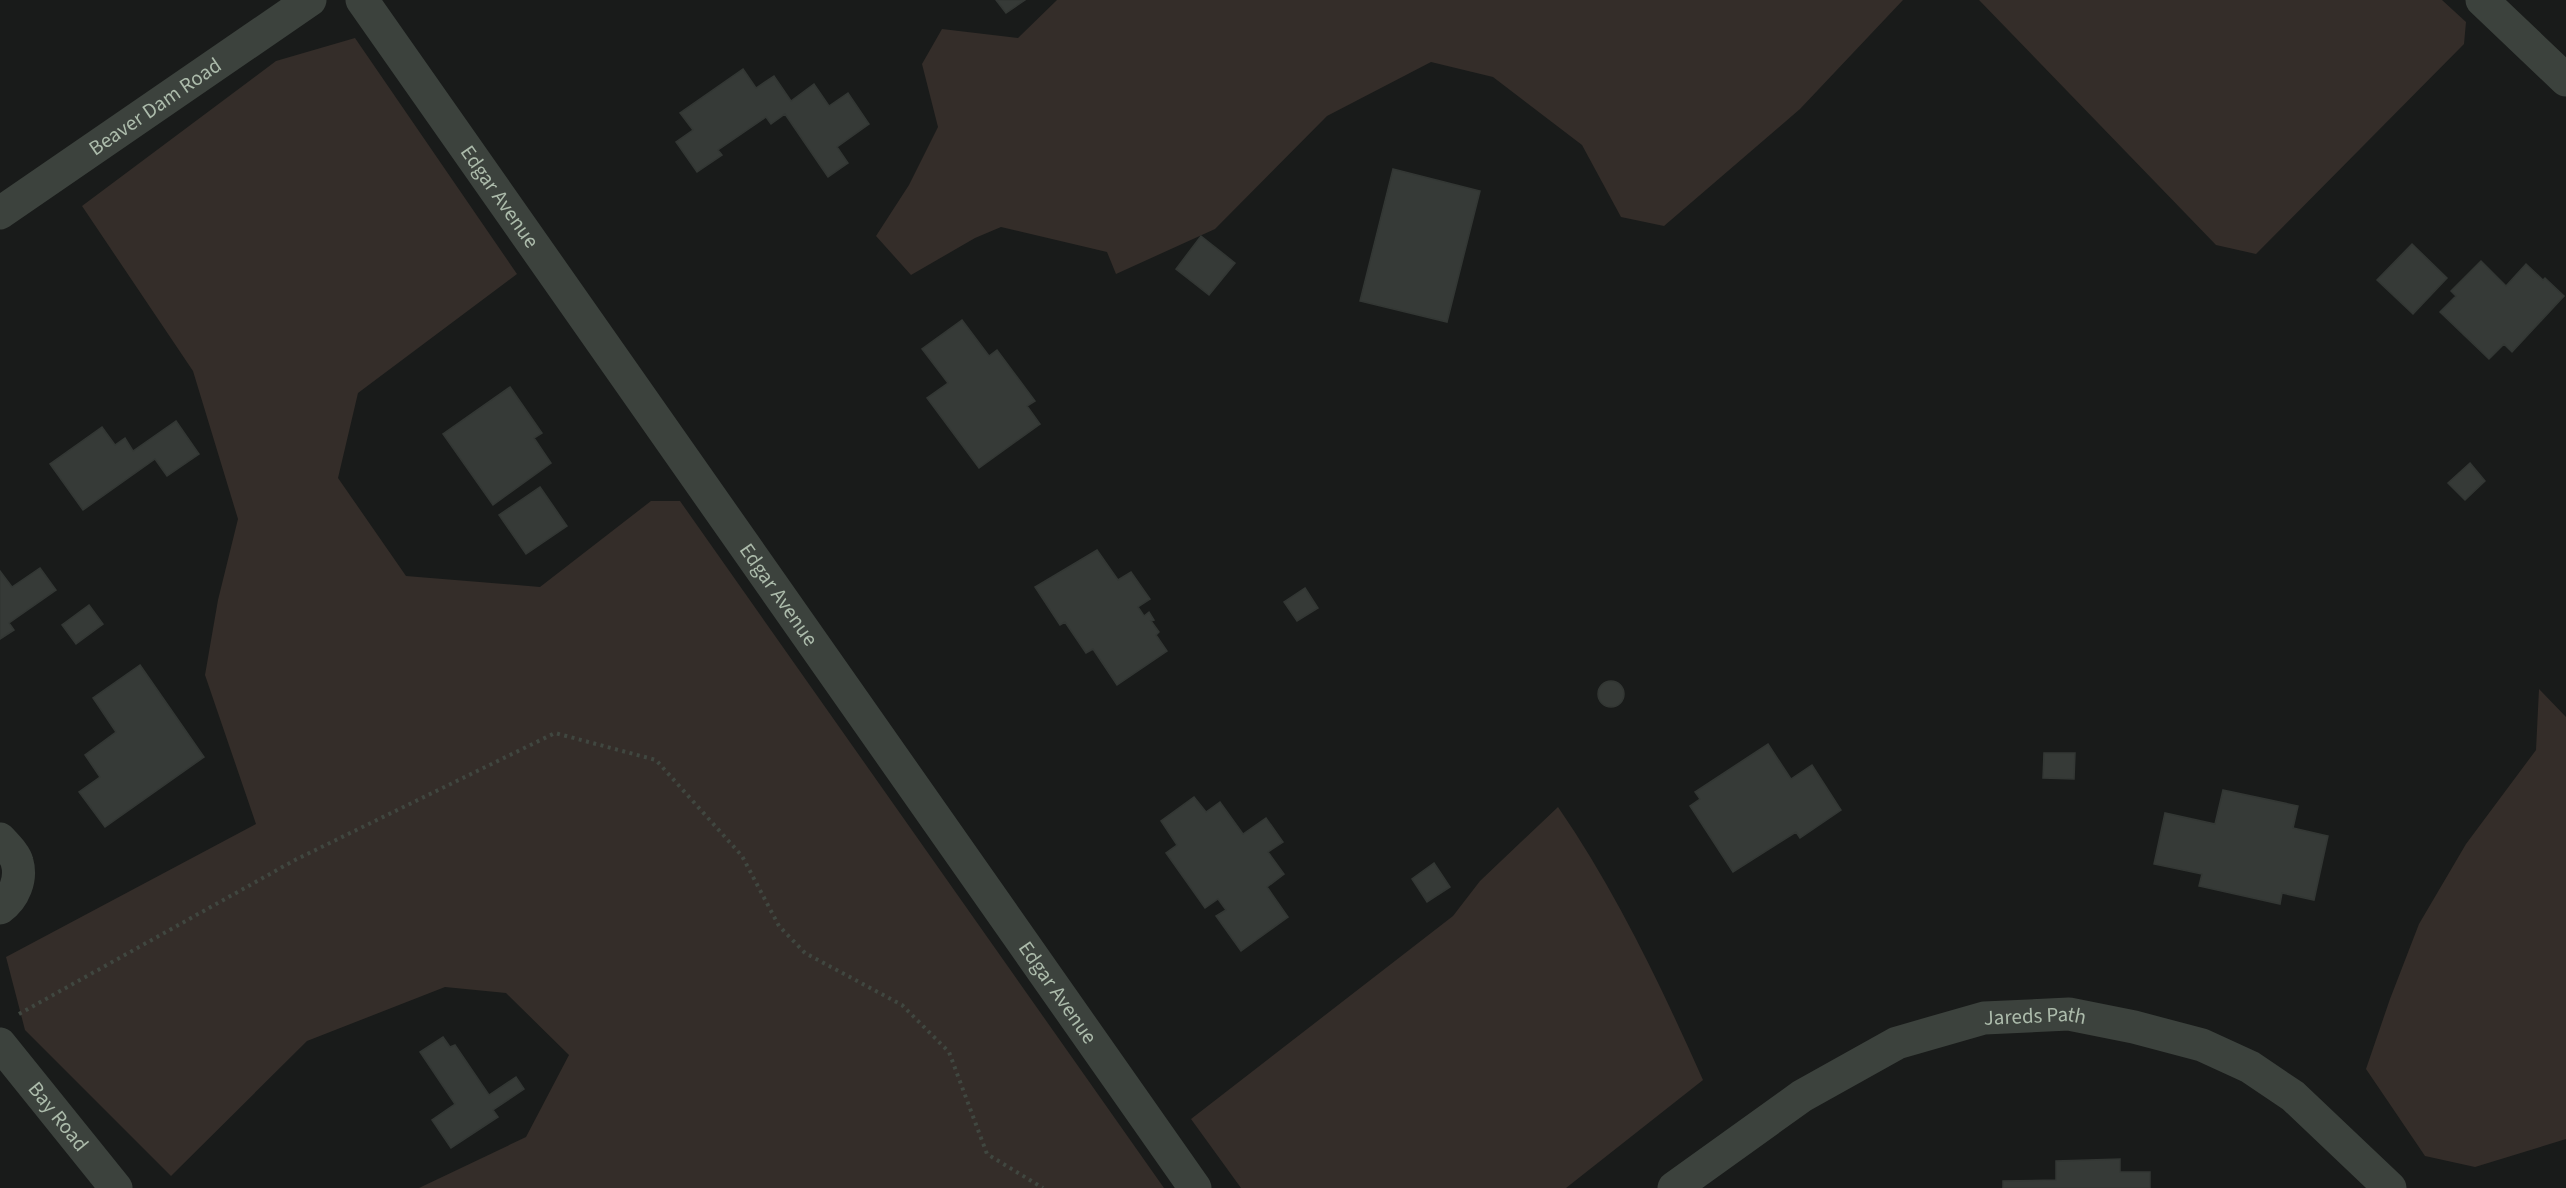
<svg xmlns="http://www.w3.org/2000/svg" width="2566" height="1188" viewBox="0 0 2566 1188" font-family="'Source Sans 3',sans-serif">
<rect width="100%" height="100%" fill="#191b1a"/>
<path fill="#342d29" d="M1057 0H1903L1800 109 1664 226 1621 217 1582 145 1493 77 1431 62 1327 116 1215 229 1116 274 1107 252 1001 227 975 238 911 275 876 236 909 185 938 127 922 64 942 29 1018 38Z
M1979 0H2442L2466 22 2464 44 2256 254 2216 245Z
M355 38 517 274 358 393 338 478 406 576 540 587 651 501H680L1164 1188H419L526 1137 569 1055 506 993 445 987 307 1041 171 1176 25 1030 6 957 256 824 205 675 218 600 238 519 193 371 82 206 276 61Z
M2539 689 2566 717V1139L2475 1167 2425 1156 2366 1069 2390 999 2419 924 2466 844 2536 750Z
M1558 807C1617 893 1660 984 1703 1080L1566 1188H1241L1191 1119 1453 916 1480 881Z"/>
<path fill="#363a37" stroke="#333734" stroke-width="1.5" d="M996 0H1025L1006 13Z
M743 69 756 88 774 76 791 101 814 84 829 106 848 93 869 124 837 147 848 163 828 177 785 114 771 124 766 117 718 150 722 155 697 172 676 142 693 130 680 113Z
M1393 169 1480 191 1447 322 1360 301Z
M1201 236 1235 263 1209 295 1176 269Z
M2412 244 2447 278 2413 314 2377 280Z
M2481 261 2506 286 2526 264 2543 280 2545 278 2564 296 2512 352 2504 344 2489 359 2440 312 2456 296 2451 291Z
M962 320 989 356 997 350 1035 401 1027 406 1040 424 979 468 927 398 948 383 922 349Z
M510 387 542 433 534 438 551 463 493 505 443 434Z
M176 421 199 454 167 476 155 459 83 510 50 464 102 427 115 445 125 438 133 451Z
M2470 463 2485 481 2465 500 2448 483Z
M540 487 567 526 526 554 499 515Z
M1097 550 1118 580 1131 572 1150 599 1138 607 1144 616 1149 612 1154 620 1151 621 1159 632 1156 635 1167 651 1117 685 1093 649 1086 653 1065 622 1060 625 1035 587Z
M40 568 56 590 9 623 14 630 0 639V571L12 587Z
M1305 588 1318 608 1297 621 1284 602Z
M89 605 103 624 76 644 62 625Z
M140 665 204 757 105 827 79 792 100 777 85 755 116 732 93 698Z
M1598 694a13 13 0 1 1 26 0a13 13 0 1 1-26 0Z
M1768 744 1791 779 1812 765 1841 810 1800 838 1796 832 1733 872 1690 806 1700 799 1695 792Z
M2044 753H2075L2074 779 2043 778Z
M2223 790 2298 806 2293 828 2328 836 2314 900 2282 893 2280 904 2199 886 2202 874 2154 864 2165 813 2215 824Z
M1194 797 1206 812 1220 802 1243 834 1266 818 1283 842 1268 852 1284 874 1267 887 1288 917 1241 951 1216 916 1226 910 1218 899 1205 908 1166 853 1177 845 1161 821Z
M1434 863 1450 887 1427 902 1412 879Z
M443 1037 450 1047 455 1045 489 1095 516 1077 524 1089 493 1110 498 1117 451 1148 432 1120 455 1104 420 1052Z
M2120 1159V1172H2150V1188H2003V1181L2056 1180V1161Z"/>
<g fill="none" stroke-linecap="round" stroke-linejoin="round">
<path stroke="#404740" stroke-width="4" stroke-dasharray="3 4.5" stroke-linecap="butt" d="M19 1014 295 860 555 733 656 760 742 856 779 926 805 953 902 1005 949 1052 987 1154 1043 1188"/>
<g stroke="#3c423d" stroke-width="33">
<path id="s1" d="M362 0 1195 1188"/>
<path d="M2482 0 2566 80"/>
<path id="s2" d="M0 213 310 0"/>
<path d="M0 839C5 845 15 854 17 862 22 879 14 898 0 908"/>
<path id="s3" d="M0 1044 116 1188"/>
<path id="s4" d="M1674 1188 1802 1096 1897 1043 1984 1018 2069 1014 2134 1027 2202 1045 2250 1067 2293 1096 2390 1188"/>
</g>
</g>
<g text-anchor="middle" dominant-baseline="central" stroke-width="5" stroke-linejoin="round" paint-order="stroke">
<g font-size="21" fill="#acbbab" stroke="#141615">
<text stroke="none"><textPath href="#s2" startOffset="188">Beaver Dam Road</textPath></text>
<text stroke="none"><textPath href="#s1" startOffset="240">Edgar Avenue</textPath></text>
<text stroke="none"><textPath href="#s1" startOffset="726">Edgar Avenue</textPath></text>
<text stroke="none"><textPath href="#s1" startOffset="1212">Edgar Avenue</textPath></text>
<text stroke="none"><textPath href="#s4" startOffset="408">Jareds Path</textPath></text>
<text stroke="none"><textPath href="#s3" startOffset="93">Bay Road</textPath></text>
</g>
</g>
</svg>
